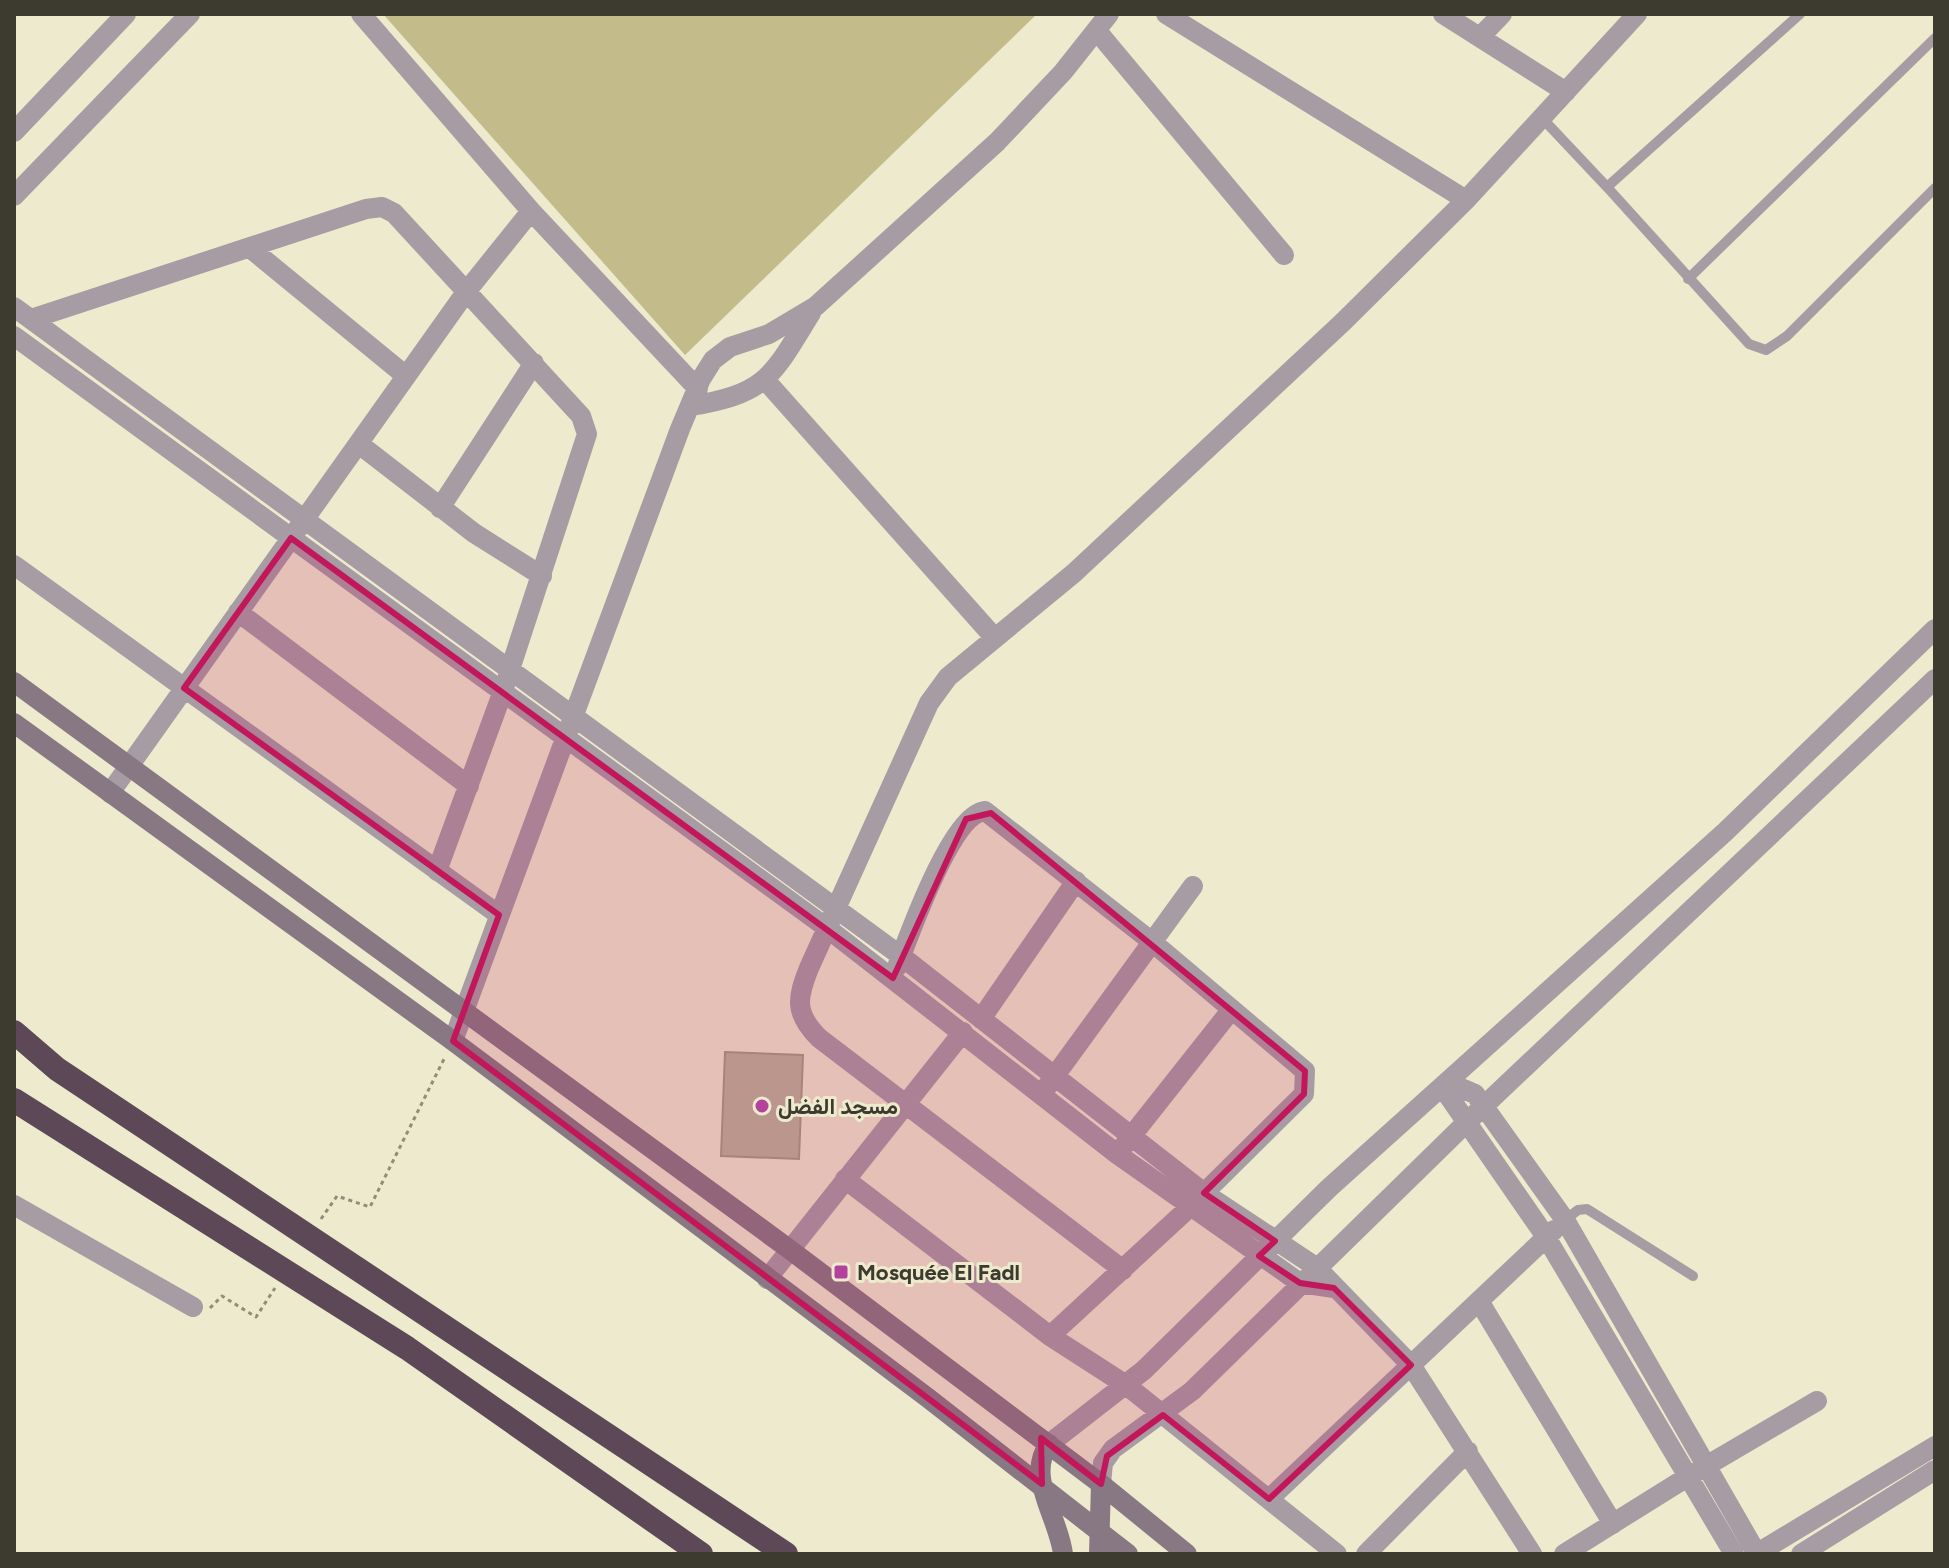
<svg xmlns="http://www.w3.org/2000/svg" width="1949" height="1568" viewBox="0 0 1949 1568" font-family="Figtree,Vazirmatn,sans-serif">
<rect width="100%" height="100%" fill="#eeeacd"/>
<path fill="#c3bc8a" d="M383 14H1037L685 355Z"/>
<path fill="#bab69a" stroke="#a29e83" stroke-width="2" d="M725 1052 803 1055 799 1159 721 1156Z"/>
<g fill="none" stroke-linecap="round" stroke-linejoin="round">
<path stroke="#908d7a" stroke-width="3" stroke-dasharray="4 4" stroke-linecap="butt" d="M321 1219 337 1196 370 1207 444 1059
M210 1308 222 1296 256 1317 275 1288"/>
<path stroke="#a79ca4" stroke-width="10" d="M1542 118 1607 187 1800 14
M1607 187 1749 344 1766 350 1787 336 1935 188
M1688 279 1935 38
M1565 1220 1578 1210 1587 1209 1693 1276"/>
<path stroke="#a79ca4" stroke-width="20" d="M361 14 531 211 698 389
M1166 14 1466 200
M1443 14 1566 92
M1097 31 1284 255
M1480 37 1502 14
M14 132 126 14
M14 196 190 14
M250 248 406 376
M14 307 901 956 1204 1193 1316 1267 1411 1365 1532 1554
M31 319 366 209 382 207 394 213 581 416 587 434 503 691 437 871
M14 336 827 928 1117 1154 1300 1283 1334 1288
M766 381 993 636
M691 406C768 393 772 376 811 313
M359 444 474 533 542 576
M440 508 534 363
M14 565 499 915
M238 612 469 786
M110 793 466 292 531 211
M897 967C909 935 952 814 985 811L1151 941 1305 1071 1304 1094 1191 1206 1050 1336
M981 1019 1076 881
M453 1041 680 429 701 379 713 360 730 347 769 334 816 306 997 142 1063 72 1109 14
M1046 1088 1193 886
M1122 1148 1232 1009
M845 1179 1050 1336 1126 1385 1337 1554
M14 1205 193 1307
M1123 1270 819 1038C794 1013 797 998 809 968L929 703 948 677 1074 573 1343 322 1466 200 1637 14
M767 1279 963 1032
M1479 1301 1613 1524
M1049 1444 1144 1370 1329 1188 1725 832 1935 629
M1101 1484 1103 1463 1113 1449 1192 1391 1468 1121 1935 679
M1269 1499 1554 1230
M1366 1554 1468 1451
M1564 1554 1689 1476 1817 1401
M1734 1554 1546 1237 1443 1088 1454 1085 1475 1094 1565 1220 1757 1554
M1756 1554 1935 1446
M1801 1554 1935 1470"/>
<path stroke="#887883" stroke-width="20" d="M14 682 789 1249 1101 1484 1187 1554
M14 723 453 1041 928 1398 1128 1554
M1049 1444C1025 1476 1059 1518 1063 1554
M1099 1554 1101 1484"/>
<path stroke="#5d4858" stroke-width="24" d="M14 1032 57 1069 786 1554
M14 1100 407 1348 701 1554"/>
</g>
<path fill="#c2185b" fill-opacity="0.2" stroke="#c2185b" stroke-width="6" stroke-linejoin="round" d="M291 538 893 978 966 819 991 813 1305 1071 1304 1094 1204 1193 1275 1241 1259 1256 1300 1283 1334 1288 1411 1365 1269 1499 1163 1415 1107 1456 1101 1484 1041 1438 1042 1484 453 1041 499 915 184 688Z"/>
<g fill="#b2429e" stroke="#eeeacd" stroke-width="3">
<circle cx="762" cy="1106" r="8"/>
<rect x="833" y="1264" width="16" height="16" rx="4"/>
</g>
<g text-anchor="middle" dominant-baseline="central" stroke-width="6" stroke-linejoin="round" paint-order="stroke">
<g font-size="22" font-weight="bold" fill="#3d3b30" stroke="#eeeacd" text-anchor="start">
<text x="778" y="1106">مسجد الفضل</text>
<text x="857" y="1272">Mosquée El Fadl</text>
</g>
</g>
<rect width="1949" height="1568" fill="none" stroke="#3d3b30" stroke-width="32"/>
</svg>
